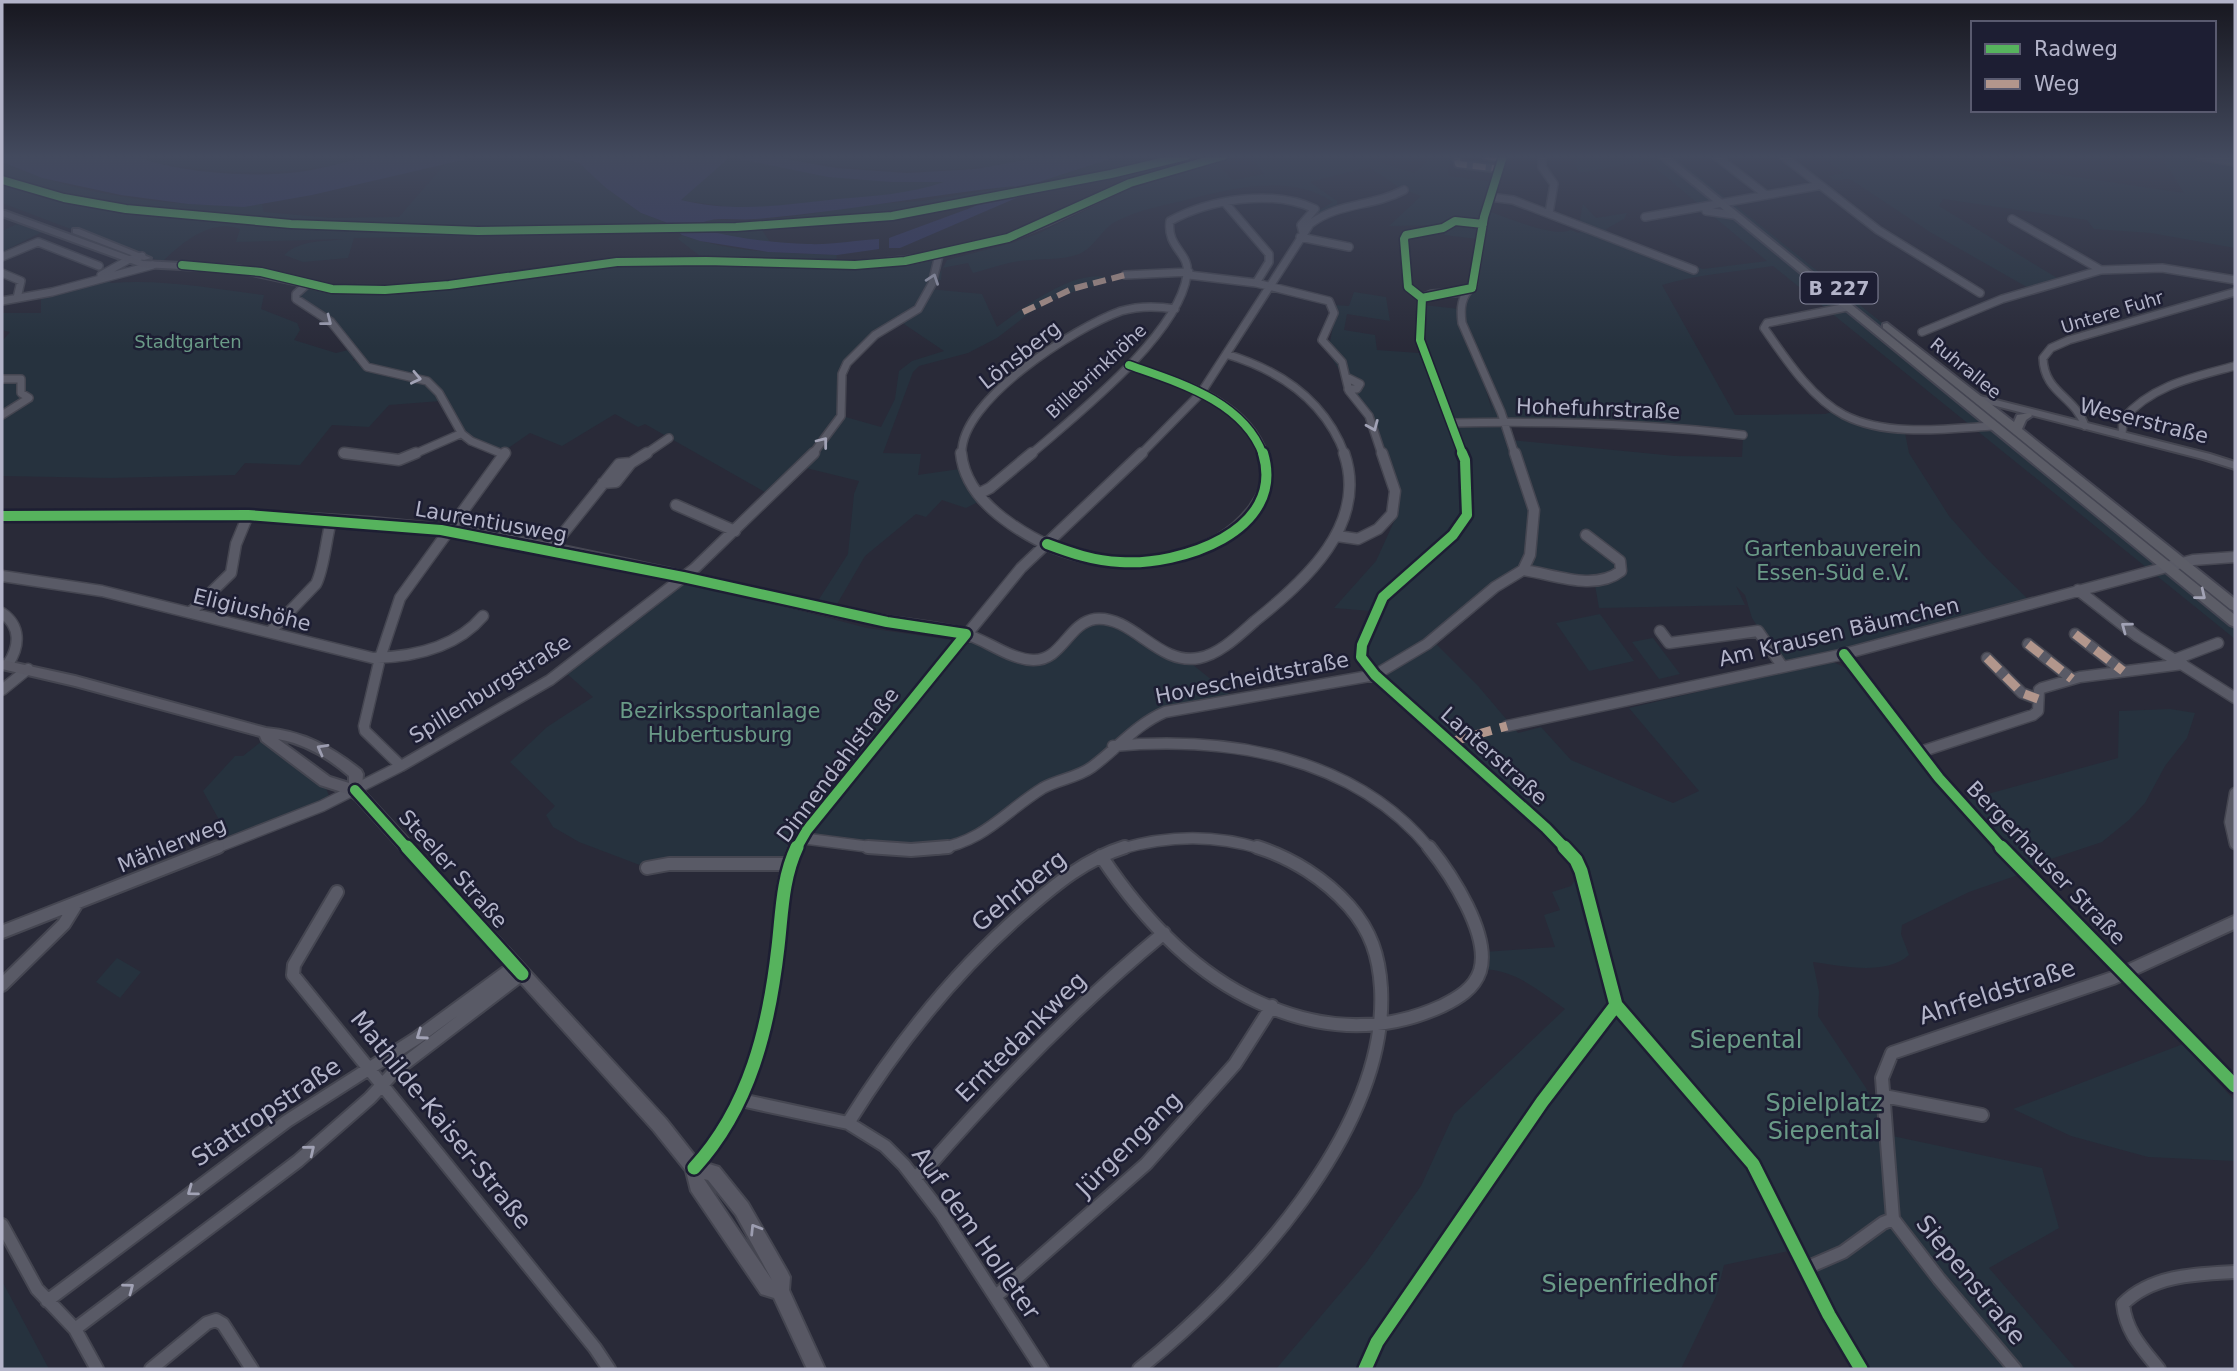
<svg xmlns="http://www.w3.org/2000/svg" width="2237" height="1371" viewBox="0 0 2237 1371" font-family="'DejaVu Sans',sans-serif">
<rect width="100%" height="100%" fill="#292a38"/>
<path fill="#26323e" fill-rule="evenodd" d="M135 156H373C312 172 255 177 193 168 172 165 154 164 135 156Z
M480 156 560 157 579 163 606 188 641 213 665 222 678 232 354 238 348 258 303 262 284 255C302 239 323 242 344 239L236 242 240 229C211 218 182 243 163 261L142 256 2 203V162C74 196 183 209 262 204L264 212 331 218 399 217 445 164Z
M770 156H1046C953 178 863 173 770 156Z
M1119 156H1171L1034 188 1042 181Z
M1195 156H1222L1128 182 1116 175Z
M1250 156H1373L1371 159 1414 173 1428 161 1416 156H1456L1448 166 1449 176 1494 182 1478 239 1444 235 1448 225 1389 226 1421 196 1400 188 1369 167 1310 182 1337 201V205L1319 213 1303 229 1316 212 1333 202C1288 172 1231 189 1182 201 1160 206 1135 211 1115 222 1101 230 1094 248 1079 254 1060 261 1040 258 1020 261 1005 263 989 269 973 273L968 263 942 268 941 280 936 281 947 260 1012 243 1037 234 1132 188 1216 163 1233 180 1264 174Z
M1572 156H1674L2235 606V639L1773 266C1735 272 1699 274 1662 285L1735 415 1825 414 1835 411 1868 424 1907 426 1905 433 1909 453 1949 516 1987 559 2032 603 1845 654 1782 664 1752 618 1745 595 1736 586 1745 605 1599 608 1595 585 1526 574 1516 576 1434 642 1479 687 1518 733 1541 727 1571 760 1673 803 1699 791 1629 708 1831 661 1850 670 1960 810 2021 874 1969 892 1902 925 1901 934 1909 955C1885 976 1842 966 1813 962L1819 992 1818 1016 1866 1088 1888 1135 2042 1168 2059 1228 1989 1268 2076 1369H1861L1830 1314 1756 1165 1617 1007 1592 912 1615 1006 1752 1164 1789 1251 1724 1265 1717 1294 1681 1369H1276L1366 1263 1421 1186 1454 1114 1565 1009C1539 991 1516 970 1483 969L1484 952 1555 947 1544 915 1560 910 1552 892 1571 886 1581 871 1576 859 1546 828 1375 674 1364 662 1362 654 1392 593 1464 526 1473 503 1468 460 1435 379 1422 338 1424 305 1459 309 1465 336 1476 356 1493 414 1480 356 1468 335 1463 312 1467 292 1473 287 1487 226 1484 224 1487 211C1507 217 1553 238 1571 230L1579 233 1582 230 1579 225 1583 204 1596 218 1627 213 1624 219 1606 229 1609 234 1703 269 1767 261 1647 161 1579 173ZM1504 421 1700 431 1743 437 1742 457 1675 456 1511 440Z
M1821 156H1998L2001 166 2184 193 2162 158 2194 156 2235 163V248L2151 233 2094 229 2087 220 1943 199 1939 206 2062 281 2032 290 1930 232 1850 179 1833 180 1829 176 1844 173Z
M730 157 912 182H946L910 192H922L923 194 842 203 852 200 743 209 680 200Z
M1020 185 983 200 940 211 762 230 770 242 734 238 700 229 698 225 706 220 741 221 790 217 873 204 922 201Z
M17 224 42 232 2 252V231Z
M682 235C730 253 786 253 837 255L835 265 938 256 929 289 982 294 997 327C1023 308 1071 271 1105 277L1098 285 1063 295 1031 312 997 338 968 353 919 366 913 372 883 453 921 454 918 475 960 469 980 501 966 508 942 500 926 517 916 514 865 556 833 611 814 607 848 554 854 494 859 481 802 467 842 416 881 427 895 399 899 371 912 361 944 351 901 322 897 320 845 363 840 416 770 495 645 424 638 427 615 414 562 446 530 433 507 449C469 455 449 410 433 384L368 364 345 334 298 301 299 295 313 286 384 291 588 265 705 260 678 239Z
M105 278 111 283C166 279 213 289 264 295L261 309 297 323 300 330 294 340 336 353 352 349 355 354 353 361 355 360C374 379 399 371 422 382 430 385 435 395 441 401L389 405 369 427 332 425 300 465 245 463 235 475 110 478 2 476V341L10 332 2 330V313H41V295Z
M1354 292 1386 297 1390 321 1347 314 1344 330 1375 335 1377 350 1419 353C1438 399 1481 472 1457 522 1453 531 1442 540 1436 546 1414 569 1387 584 1371 611L1334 608 1376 561 1397 515 1393 489 1364 410 1328 352 1334 321 1332 305 1349 306Z
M686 581 867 628 951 640V648L910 694 804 826 784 860 645 867 579 842 553 827 546 815 555 806 510 762 547 727 593 697 565 672Z
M1600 614 1634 661 1589 671 1556 623Z
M1089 621H1103L1187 660 1234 698 1148 716 1125 732 1098 759 1072 777 956 841 900 845 819 836 813 831 966 644 973 643 1036 665Z
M1653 638 1680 674 1659 679 1632 642Z
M2170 709 2195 713 2187 738 2165 766 2145 803 2129 820 2102 842 2030 866 1966 800 2118 758 2119 711Z
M262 741 326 788 329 796 325 800 225 839 222 825 203 791 235 756H243Z
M117 958 141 972 120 998 96 982Z
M2183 1044 2235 1101V1161L2148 1157 2071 1136 2013 1109Z
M2 1281 49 1369H2Z"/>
<path fill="#34375f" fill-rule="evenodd" d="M2 156H135C177 173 254 178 299 172 324 169 348 160 373 156 407 152 446 156 480 156L312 195 244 207 188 204 121 195 42 178 2 162Z
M553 156H770L836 168 907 173 976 169 1046 156H1119L1042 181 1028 193 900 248H889V238L973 207 1015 186C927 195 843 212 755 219 737 221 712 215 698 225L700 229C736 238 771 243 808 244 832 245 856 240 879 239V249L837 255 768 252 700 241 682 235 665 222 641 213 606 188 579 163ZM730 157 828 177 891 182H944C910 194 873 196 837 199 783 205 735 213 681 200Z"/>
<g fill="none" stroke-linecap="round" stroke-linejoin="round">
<g stroke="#454651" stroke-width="10">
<path id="minor-far2" d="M1486 156 1502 159
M1503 156 1484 217 1473 286C1461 296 1460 308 1462 323L1501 412 1515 455
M1542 156V167L1554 184 1549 213
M1716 156 1766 195
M1783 156 1878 230 1980 293
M2199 156 2235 162
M1457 160 1458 164 1499 169
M1490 197 1513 200 1694 270
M1226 204 1269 254V262L1256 283
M1706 211 1734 215
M1645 217 1817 186
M2012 219 2101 270
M1300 237 1349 247
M2 257 38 242 99 266
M2 273 21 281 17 298
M101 275 128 260 142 256
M1125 275 1189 272
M1189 275 1256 283 1329 301 1334 313 1322 340 1342 362 1349 391 1369 416 1382 455
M306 285 296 294V299L331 322 367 367 427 381 439 393 462 434 471 441 505 455
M1422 298 1420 340 1463 455
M1422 298 1408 287 1404 239 1406 235 1443 228 1455 221 1483 224
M1422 298 1432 294 1466 292
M2 301 52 292 153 265
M1847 307 1767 323 1764 328C1785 358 1811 398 1844 415 1887 437 1946 429 1993 426
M1922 332 2002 299 2101 270 2162 268 2235 280
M1226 354C1279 370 1325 400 1345 455
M1129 365C1177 382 1246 400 1264 455
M1346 377 1360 384 1357 389H1348
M2 379H21V393L29 398 2 415
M1452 423C1548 421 1647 423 1743 435
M2085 426C2075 396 2044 393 2043 358L2051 348 2069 340 2235 292
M2122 435 2123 419C2152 385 2194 377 2235 366
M344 453 356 455
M412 455 460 434
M644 455 669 438
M812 455 841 416 842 374 847 363 875 335 918 309 932 284 939 255
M962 455C958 401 1076 327 1121 311 1138 306 1157 306 1175 309
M1030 455C1076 415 1178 336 1187 275 1191 253 1166 248 1170 221 1210 199 1273 189 1315 209L1301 225 1303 233
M1140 455 1201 393 1310 224C1339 202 1373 207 1404 190"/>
</g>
<g stroke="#454651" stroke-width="13">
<path id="minor-far1" d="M344 453 399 460 416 453
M961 453C964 484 986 507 1011 524 1034 540 1061 553 1089 558 1145 569 1218 557 1254 508 1261 498 1268 486 1267 474 1267 467 1265 459 1264 453
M1462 453 1465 460 1467 515 1453 535 1383 597 1362 645 1361 657 1375 675 1546 828 1566 849
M603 483 616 482 631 463
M978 494 990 488 1032 453
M676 505 735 531
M2 516C138 515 276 512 411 526 499 534 587 556 673 574 734 587 795 604 858 616 892 623 928 625 962 633 986 639 1008 659 1033 660 1062 661 1068 623 1095 619 1133 615 1158 666 1199 658 1220 654 1239 635 1255 621 1305 581 1369 524 1344 453
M1337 536 1358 539 1378 529 1392 514 1395 491 1382 453
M549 551 619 464 631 463 647 453
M1523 570C1553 574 1594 592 1621 571L1620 561 1586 535
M2 576 102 591 373 658C413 657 456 648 483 616
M2078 590 2137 636 2235 698
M191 612 231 573 236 544 248 515
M2 613C21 626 20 646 8 664
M1660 631 1669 643 1758 631 1782 666
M270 632 316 584C324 569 326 539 331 521
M2075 634 2123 671
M2028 644 2072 679
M1844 654 1939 778 2003 849
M1987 658 2022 693 2038 699
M2176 659 2218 643
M2 690 28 669
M1507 726 1844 654 2193 560 2235 557
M1113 746C1227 736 1353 755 1430 849
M1920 752 2033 715 2038 711 2039 690 2042 688 2080 677 2183 664
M401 766 365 731 364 726 380 658 400 598 505 453
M2235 793 2230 822 2235 844
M801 838 886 849
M213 849 322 806 401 766 550 680 694 569 814 453
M795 849 801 838 1021 568 1142 453
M937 849C985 841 1004 812 1043 788 1059 779 1077 778 1092 767 1118 748 1135 725 1165 712L1375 675 1427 644 1495 587 1523 570 1530 555 1534 510 1515 453
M1120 849C1168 835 1215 834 1262 849"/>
</g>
<g stroke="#454651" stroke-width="16">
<path id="minor" d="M868 847 911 850 948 847
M1564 847 1576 860 1581 871
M2001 847 2235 1086
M1101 856C1141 916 1192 972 1258 1002 1319 1030 1381 1034 1442 1006 1458 998 1474 989 1480 971 1491 935 1451 874 1429 847
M647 868 669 864H789
M337 892 294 965 293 975 595 1348 609 1369
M2 932 218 847
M2 985 64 924 77 903
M1884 1096 1982 1115
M741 1100 848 1123 885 1146 904 1165 941 1213 1042 1369
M848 1123C898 1043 955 971 1026 910 1057 883 1086 859 1125 847
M694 1168C750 1108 769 1027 778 947 782 913 781 878 796 847
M914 1178 928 1167C1001 1083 1078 1004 1164 933
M1893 1219 1882 1078 1892 1053 2113 978 2235 922
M1893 1219 1939 1279 2015 1369
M2 1225 37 1289 75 1329 97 1369
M1796 1249 1829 1315 1861 1369
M1806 1268 1843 1252 1883 1223 1893 1219
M996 1296 1146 1164 1235 1064 1272 1006
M47 1301 287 1121 417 1038 515 966
M75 1329 298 1161 370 1098 395 1071 522 974
M151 1369 207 1323 216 1320 223 1324 252 1369
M1139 1369C1242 1286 1389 1130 1381 988 1379 956 1371 931 1349 906 1325 879 1292 858 1257 847
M2159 1369C2142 1348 2126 1332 2123 1304 2152 1275 2196 1274 2235 1272"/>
</g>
<g stroke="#454651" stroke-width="4">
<path id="tertiary" d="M1976 395 2210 454 2235 462V469L2203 459 1973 400 1971 398Z"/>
</g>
<g stroke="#454651" stroke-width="4">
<path id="secondary" d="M1214 156H1227L1133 185 1048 225 1011 240 915 262 855 268 706 264 617 265 449 288 385 293 332 292 238 272 142 267 2 216V211H5L143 261 238 266 332 286 385 287 449 282 617 259 706 258 855 262 915 256 1005 236 1127 181Z
M73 229H79L151 258 144 260 73 233Z
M2 660 75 676 266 728C303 731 332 747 361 770L363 774 362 789 666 1119 699 1161 719 1167 748 1203 787 1271 790 1277 789 1290 825 1369H807L774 1298 761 1294 691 1191 686 1171 654 1131 355 799 348 794 320 785 262 741 260 736 75 686 2 669ZM278 739C306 744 328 758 349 776V783L330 777ZM704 1179 708 1180 736 1215 772 1280Z"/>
</g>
<g stroke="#444552" stroke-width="4">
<path id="primary" d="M1658 156H1668L2235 615V627L2230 625Z
M1887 323 2014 422 2017 415 2030 413 2032 416 2026 420 2022 429 2235 599V611L2230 609 1883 328V324Z"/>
</g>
<use href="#minor-far2" stroke="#595a66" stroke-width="7"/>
<use href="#minor-far1" stroke="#595a66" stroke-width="10"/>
<use href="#minor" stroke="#595a66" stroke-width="12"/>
<use href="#tertiary" fill="#595a66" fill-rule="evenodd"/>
<use href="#secondary" fill="#585864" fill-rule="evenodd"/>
<use href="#primary" fill="#5c5d67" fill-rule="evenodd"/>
<path stroke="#b2968c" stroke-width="6" stroke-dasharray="13 6" stroke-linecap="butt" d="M1486 156 1502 159
M1457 160 1458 164 1499 169
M1023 312 1072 289 1125 275"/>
<path stroke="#b2968c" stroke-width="9" stroke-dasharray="17 9" stroke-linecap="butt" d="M2075 634 2123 671
M2028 644 2072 679
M1987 658 2022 693 2038 699
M1450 742 1507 726"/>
<g stroke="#1d1e33" stroke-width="11">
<path id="cycleway-far2" d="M2 180 64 198 126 209 291 224 478 231 736 227 892 216 1111 174 1186 156
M182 265 261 272 332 289 385 290 449 285 617 262 706 261 855 265 905 261 1008 238 1130 183 1223 156
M1422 298 1420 340 1463 455
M1422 298 1472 288 1484 217 1503 156
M1422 298 1408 287 1404 239 1406 235 1443 228 1455 221 1483 224
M1129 365C1177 382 1244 401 1263 455"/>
</g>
<g stroke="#1d1e33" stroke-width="15">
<path id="cycleway-far1" d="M1462 453 1465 460 1467 515 1453 535 1383 597 1362 645 1361 657 1375 675 1546 828 1566 849
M2 516 248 515 441 530 683 577 887 622 966 634
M1047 544C1071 553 1094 561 1120 562 1179 566 1287 532 1263 453
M1844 654 1939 778 2003 849
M355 790 408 849
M796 849 807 830 966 634"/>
</g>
<g stroke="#1d1e33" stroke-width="18">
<path id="cycleway" d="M407 847 522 974
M1564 847 1576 860 1581 871 1616 1005 1753 1164 1829 1315 1861 1369
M2001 847 2235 1086
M694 1168C750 1107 769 1027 778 947 782 913 782 879 797 847
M1365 1369 1377 1342 1542 1102 1616 1005"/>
</g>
<use href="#cycleway-far2" stroke="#56b35d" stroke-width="8"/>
<use href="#cycleway-far1" stroke="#56b35d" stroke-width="10"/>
<use href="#cycleway" stroke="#56b35d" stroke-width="13"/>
</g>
<defs><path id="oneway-chevron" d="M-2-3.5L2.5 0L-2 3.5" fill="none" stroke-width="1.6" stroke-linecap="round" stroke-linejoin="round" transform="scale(1.75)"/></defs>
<g stroke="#a1a2b5">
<use href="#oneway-chevron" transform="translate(933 279) rotate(-71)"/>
<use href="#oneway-chevron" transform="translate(327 321) rotate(38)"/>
<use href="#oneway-chevron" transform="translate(416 378) rotate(12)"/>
<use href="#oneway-chevron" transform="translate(1373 426) rotate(67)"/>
<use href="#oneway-chevron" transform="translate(823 442) rotate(-52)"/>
<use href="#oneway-chevron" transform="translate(2126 627) rotate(-143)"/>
<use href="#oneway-chevron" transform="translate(421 1035) rotate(145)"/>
<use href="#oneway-chevron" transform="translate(310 1150) rotate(-39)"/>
<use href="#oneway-chevron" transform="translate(192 1191) rotate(144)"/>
<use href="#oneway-chevron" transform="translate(129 1288) rotate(-37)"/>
</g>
<use stroke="#a2a3b5" href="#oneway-chevron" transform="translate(2201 595) rotate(39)"/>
<g stroke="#9c9db0">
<use href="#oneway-chevron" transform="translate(322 749) rotate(-151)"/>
<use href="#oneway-chevron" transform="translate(755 1229) rotate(-122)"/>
</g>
<linearGradient id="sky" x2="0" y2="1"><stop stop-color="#17171f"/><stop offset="0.45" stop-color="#434a5e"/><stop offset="1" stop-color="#434a5e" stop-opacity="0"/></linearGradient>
<rect width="2237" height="348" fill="url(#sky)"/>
<g text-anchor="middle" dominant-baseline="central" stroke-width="5" stroke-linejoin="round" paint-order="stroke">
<g font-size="18" fill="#b3b4c9" stroke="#1d1e33">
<text transform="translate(2112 312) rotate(-17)">Untere Fuhr</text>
<text transform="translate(1966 368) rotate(39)">Ruhrallee</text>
<text transform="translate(1096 371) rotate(-43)">Billebrinkhöhe</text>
</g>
<g font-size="18" fill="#6a9a87" stroke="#1d1e33">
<text x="188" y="341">Stadtgarten</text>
</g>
<rect fill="#1d1e33" stroke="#86879c" stroke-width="2" x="1800.5" y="272.5" width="77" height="31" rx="5"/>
<g font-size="19" font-weight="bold" fill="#b3b4c9">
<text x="1839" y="288">B 227</text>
</g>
<g font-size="21" fill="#b3b4c9" stroke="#1d1e33">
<text transform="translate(1020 355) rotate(-38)">Lönsberg</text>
<text transform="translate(1598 409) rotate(2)">Hohefuhrstraße</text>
<text transform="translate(2144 421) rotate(14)">Weserstraße</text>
<text transform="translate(491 522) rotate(10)">Laurentiusweg</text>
<text transform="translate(252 610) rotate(14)">Eligiushöhe</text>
<text transform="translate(1839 632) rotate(-13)">Am Krausen Bäumchen</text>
<text transform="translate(1252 678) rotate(-11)">Hovescheidtstraße</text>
<text transform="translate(490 689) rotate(-32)">Spillenburgstraße</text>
<text transform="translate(1494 756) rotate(42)">Lanterstraße</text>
<text transform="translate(838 765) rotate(-53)">Dinnendahlstraße</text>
<text transform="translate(172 845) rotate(-22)">Mählerweg</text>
<text transform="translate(2046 863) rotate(46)">Bergerhauser Straße</text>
<text transform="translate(453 869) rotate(48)">Steeler Straße</text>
</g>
<g font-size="21" fill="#6a9a87" stroke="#1d1e33">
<text x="1833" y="549">Gartenbauverein<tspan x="1833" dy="24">Essen-Süd e.V.</tspan></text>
<text x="720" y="711">Bezirkssportanlage<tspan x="720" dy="24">Hubertusburg</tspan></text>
</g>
<g font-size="24" fill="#b3b4c9" stroke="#1d1e33">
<text transform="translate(1019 891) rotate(-39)">Gehrberg</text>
<text transform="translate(1997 992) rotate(-18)">Ahrfeldstraße</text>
<text transform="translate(1021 1037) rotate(-45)">Erntedankweg</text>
<text transform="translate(266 1112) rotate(-34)">Stattropstraße</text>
<text transform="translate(441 1120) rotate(51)">Mathilde-Kaiser-Straße</text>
<text transform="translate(1129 1144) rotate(-45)">Jürgengang</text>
<text transform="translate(976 1233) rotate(55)">Auf dem Holleter</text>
<text transform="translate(1971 1280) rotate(51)">Siepenstraße</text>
</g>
<g font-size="24" fill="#6a9a87" stroke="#1d1e33">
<text x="1746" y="1040">Siepental</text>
<text x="1824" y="1103">Spielplatz<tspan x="1824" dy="28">Siepental</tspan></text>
<text x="1629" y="1284">Siepenfriedhof</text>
</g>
</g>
<rect width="2237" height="1371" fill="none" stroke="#b3b4c9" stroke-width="7"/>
<rect x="1971" y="21" width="245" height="91" fill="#1d1e33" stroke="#595a6f" stroke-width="2"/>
<rect x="1985" y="44" width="35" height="10" fill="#56b35d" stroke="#595a6f" stroke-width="2"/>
<text x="2034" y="56" font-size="21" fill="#b3b4c9">Radweg</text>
<rect x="1985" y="79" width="35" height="10" fill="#b2968c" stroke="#595a6f" stroke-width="2"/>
<text x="2034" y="91" font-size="21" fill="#b3b4c9">Weg</text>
</svg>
